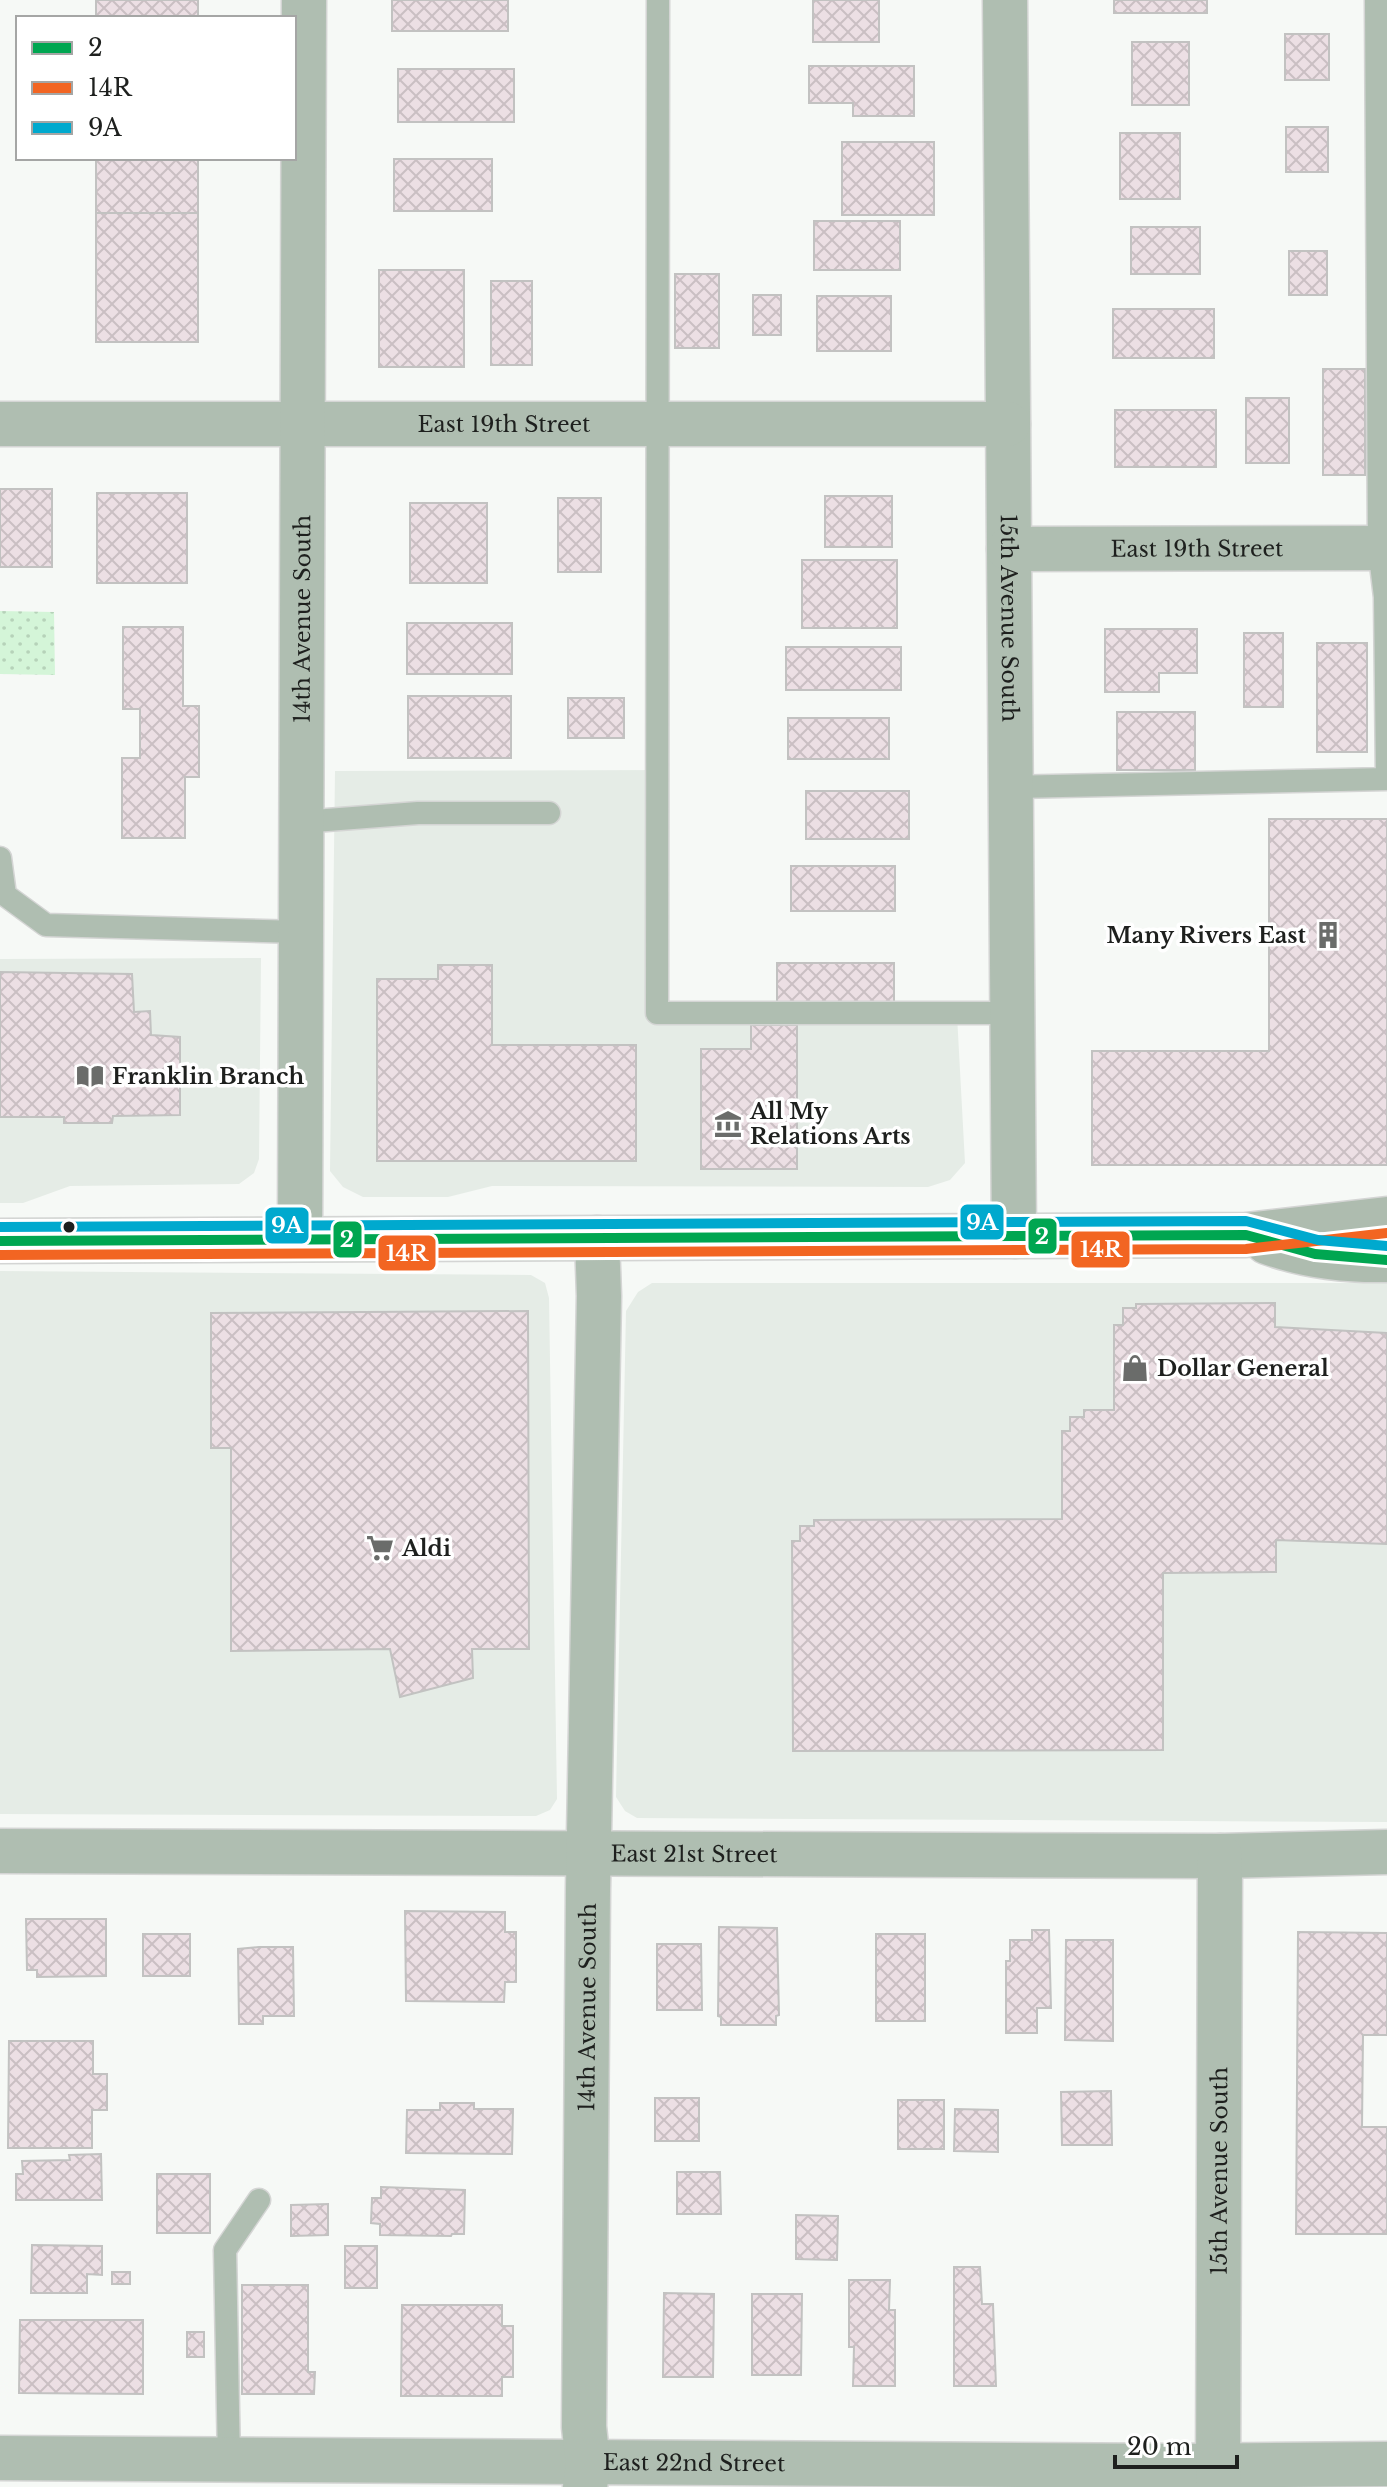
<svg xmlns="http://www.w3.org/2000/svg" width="1387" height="2487" viewBox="0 0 1387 2487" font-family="'Libre Baskerville',serif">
<defs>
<pattern id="park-dots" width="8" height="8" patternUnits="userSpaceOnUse" patternTransform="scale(2)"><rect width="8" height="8" fill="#d4f5d8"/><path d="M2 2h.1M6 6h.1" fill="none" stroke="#b6d2b9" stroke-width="1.8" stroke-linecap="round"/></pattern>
<pattern id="building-cross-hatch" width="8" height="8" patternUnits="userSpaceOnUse" patternTransform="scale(2)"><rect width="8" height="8" fill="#ecdfe4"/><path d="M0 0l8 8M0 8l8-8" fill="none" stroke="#cabfc3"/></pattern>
</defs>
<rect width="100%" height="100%" fill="#f6f9f6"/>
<path fill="#e5ece6" d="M669 770 666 1013 957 1015 965 1163 950 1180 928 1187 492 1186 448 1197H363L343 1187 330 1171 335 771Z
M261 958 259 1159 254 1173 239 1184 70 1186 23 1203H0V959Z
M0 1271 531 1275 545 1283 549 1298 557 1799 550 1810 536 1816 0 1814Z
M652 1283H1387V1822L637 1818 625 1811 616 1797 626 1311 638 1292Z"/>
<path fill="url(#park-dots)" d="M0 611 54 612 55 675 0 674Z"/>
<path fill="url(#building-cross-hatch)" stroke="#c2c2c1" stroke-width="2" d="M96 0H198V18H96Z
M392 0H508V31H392Z
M813 0H879V42H813Z
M1114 0H1207V13H1114Z
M1285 34H1329V80H1285Z
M1132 42H1189V105H1132Z
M809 66H914V116H853V103H809Z
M398 69H514V122H398Z
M1286 127H1328V172H1286Z
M1120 133H1180V199H1120Z
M842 142H934V215H842Z
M96 158H198V213H96Z
M394 159H492V211H394Z
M96 213H198V342H96Z
M814 221H900V270H814Z
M1131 227H1200V274H1131Z
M1289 251H1327V295H1289Z
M379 270H464V367H379Z
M675 274H719V348H675Z
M491 281H532V365H491Z
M753 295H781V335H753Z
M817 296H891V351H817Z
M1113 309H1214V358H1113Z
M1323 369H1365V475H1323Z
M1246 398H1289V463H1246Z
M1115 410H1216V467H1115Z
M0 489H52V567H0Z
M97 493H187V583H97Z
M825 496H892V547H825Z
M558 498H601V572H558Z
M410 503H487V583H410Z
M802 560H897V628H802Z
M407 623H512V674H407Z
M123 627H183V706H199V777H185V838H122V758H140V709H123Z
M1105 629H1197V673H1159V692H1105Z
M1244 633H1283V707H1244Z
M1317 643H1367V752H1317Z
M786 647H901V690H786Z
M408 696H511V758H408Z
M568 698H624V738H568Z
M1117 712H1195V770H1117Z
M788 718H889V759H788Z
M806 791H909V839H806Z
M1269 819H1387V1165H1092V1051H1269Z
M791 866H895V911H791Z
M777 963H894V1004H777Z
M438 965H492V1045H636V1161H377V979H438Z
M0 972 132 974 134 1012 150 1011 151 1035 180 1037V1115L113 1116 112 1123H64V1117H0Z
M751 1025H797V1169H701V1049H751Z
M1275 1303V1327L1387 1333V1544L1276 1540V1572L1163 1573V1750L793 1751 792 1541H800V1526H814V1520L1062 1519V1431H1070V1417H1084V1410H1114V1325H1123V1308H1136V1304Z
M528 1311 529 1649H472L473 1678 400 1697 390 1649 231 1651V1448H211V1313Z
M405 1911 505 1912V1932H516V1982H505L504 2002 406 2001Z
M26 1919H106V1976L37 1977V1970H27Z
M719 1927 777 1928 779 2015 776 2016V2025H721V2017L718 2016Z
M1032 1930H1049L1051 2008H1037V2033H1006V1961H1010V1940H1032Z
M1298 1932 1387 1933V2035H1363L1362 2127H1387V2234H1296Z
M143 1934H190V1976H143Z
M876 1934H925V2021H876Z
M1066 1940H1113V2041L1065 2040Z
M657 1944H701L702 2010H657Z
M259 1947H293L294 2016H263V2024H239L238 1949Z
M9 2041H93V2074H107V2110H92V2148H8Z
M1111 2091 1112 2145H1062L1061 2092Z
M655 2098H699V2141H655Z
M898 2100H944V2149H898Z
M440 2103H474V2109H513L512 2154 406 2153 407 2110H440Z
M955 2109 998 2110V2152L954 2151Z
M101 2154 102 2200H16V2174H23L22 2161 70 2160 69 2155Z
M677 2172H720L721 2214H677Z
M157 2174H210V2233H157Z
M381 2187 465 2190 464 2234H452L451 2236 380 2235V2224L371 2223 372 2198H381Z
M328 2204V2235L291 2236V2205Z
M796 2215 838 2216 837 2260 796 2259Z
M32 2245 102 2246V2275L87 2274V2293H31Z
M345 2246H377V2288H345Z
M954 2267H980L982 2304H993L996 2386H954Z
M112 2272H130V2284H112Z
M849 2280H890L889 2310H895V2386H853L854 2347H849Z
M242 2285H308V2372H315L314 2394H242Z
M664 2293 714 2294 713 2377H663Z
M752 2294H802L801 2375H752Z
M402 2305H502V2326H513V2377H502V2396H401Z
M20 2320H143V2394L19 2393Z
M187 2332H204V2357H187Z"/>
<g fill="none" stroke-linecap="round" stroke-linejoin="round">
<g stroke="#d4d5d4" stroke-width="25">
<path id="lane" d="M658 0 657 1013H1012
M1010 787 1387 779 1385 597 1379 548 1376 0
M301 822 418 813H549
M0 858 5 895 46 925 301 932
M229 2462 225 2250 259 2200"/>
</g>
<g stroke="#d4d5d4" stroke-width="47">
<g id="street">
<path id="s1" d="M1005 0 1014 1236"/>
<path id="s2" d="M0 424H1008"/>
<path id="s3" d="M1009 549 1387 548"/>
<path id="s4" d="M300 1239 304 0"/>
<path id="s5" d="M0 1851 1220 1856 1387 1852"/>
<path id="s6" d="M0 2458 1178 2466 1387 2464"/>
<path id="s7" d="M585 2487 588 2463 584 2427 588 1889 599 1296 597 1238"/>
<path id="s8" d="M1218 2487 1220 1856"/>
</g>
</g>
<g stroke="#d4d5d4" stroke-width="47">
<path id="secondary" d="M0 1241 1246 1235 1387 1219
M1267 1242C1305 1256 1346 1261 1387 1260"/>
</g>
<use href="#lane" stroke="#afbeb1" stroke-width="22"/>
<use href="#street" stroke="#afbeb1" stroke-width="44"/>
<use href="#secondary" stroke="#aebcaf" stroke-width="44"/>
<g stroke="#fff" stroke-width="16">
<path id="bus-1" d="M0 1241 1246 1235 1315 1254 1387 1260"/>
</g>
<g stroke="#fff" stroke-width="16">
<path id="bus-2" d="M0 1255 1246 1249 1387 1233"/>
</g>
<g stroke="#fff" stroke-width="16">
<path id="bus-3" d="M0 1227 1246 1221 1318 1240 1387 1246"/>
</g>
<use href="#bus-1" stroke="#00a651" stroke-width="10"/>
<use href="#bus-2" stroke="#f26522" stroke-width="10"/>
<use href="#bus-3" stroke="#00a9ce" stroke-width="10"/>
</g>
<defs>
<g id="building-bare" transform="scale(2.16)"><path d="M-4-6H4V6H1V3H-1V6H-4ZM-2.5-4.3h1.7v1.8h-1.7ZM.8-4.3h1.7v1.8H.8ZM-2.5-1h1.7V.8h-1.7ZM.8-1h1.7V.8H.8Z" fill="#6a6c6a" stroke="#fff" stroke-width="2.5" paint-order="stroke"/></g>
<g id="library-bare" transform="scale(2.16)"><path d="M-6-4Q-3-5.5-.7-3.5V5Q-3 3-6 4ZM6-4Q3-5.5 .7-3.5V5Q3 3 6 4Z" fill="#6a6c6a" stroke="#fff" stroke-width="2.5" paint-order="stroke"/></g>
<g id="museum-bare" transform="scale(2.16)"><path d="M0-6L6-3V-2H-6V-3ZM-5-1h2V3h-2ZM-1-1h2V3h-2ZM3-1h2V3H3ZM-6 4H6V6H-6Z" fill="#6a6c6a" stroke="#fff" stroke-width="2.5" paint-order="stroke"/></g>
<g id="shop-bare" transform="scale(2.16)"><path d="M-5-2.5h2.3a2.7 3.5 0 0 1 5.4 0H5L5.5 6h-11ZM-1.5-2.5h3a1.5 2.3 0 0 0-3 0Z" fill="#6a6c6a" stroke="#fff" stroke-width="2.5" paint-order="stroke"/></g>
<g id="supermarket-bare" transform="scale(2.16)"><path d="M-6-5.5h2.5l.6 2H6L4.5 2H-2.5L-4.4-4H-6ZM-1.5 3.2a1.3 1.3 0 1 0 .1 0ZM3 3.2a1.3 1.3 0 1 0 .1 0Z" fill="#6a6c6a" stroke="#fff" stroke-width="2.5" paint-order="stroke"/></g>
</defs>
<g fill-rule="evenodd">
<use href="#building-bare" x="1328" y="935"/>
<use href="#library-bare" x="90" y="1076"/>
<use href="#museum-bare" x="728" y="1124"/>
<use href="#shop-bare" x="1135" y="1368"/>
<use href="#supermarket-bare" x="380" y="1548"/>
</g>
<circle fill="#1e201e" stroke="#fff" stroke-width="3" cx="69" cy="1227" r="7"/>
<g text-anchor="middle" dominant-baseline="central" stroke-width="7" stroke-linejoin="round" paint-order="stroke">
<g font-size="22" fill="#1e201e" stroke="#fff">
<text stroke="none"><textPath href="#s2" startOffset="504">East 19th Street</textPath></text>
<text stroke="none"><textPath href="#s3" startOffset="188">East 19th Street</textPath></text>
<text stroke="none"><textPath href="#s1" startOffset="618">15th Avenue South</textPath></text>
<text stroke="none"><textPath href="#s4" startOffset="620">14th Avenue South</textPath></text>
<text stroke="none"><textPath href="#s5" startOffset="694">East 21st Street</textPath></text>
<text stroke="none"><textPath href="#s7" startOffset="480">14th Avenue South</textPath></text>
<text stroke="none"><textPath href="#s8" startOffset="316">15th Avenue South</textPath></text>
<text stroke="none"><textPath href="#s6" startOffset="694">East 22nd Street</textPath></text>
</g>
<g font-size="22" font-weight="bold" fill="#1e201e" stroke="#fff" text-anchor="start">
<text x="1306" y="935" text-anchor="end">Many Rivers East</text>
<text x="112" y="1076">Franklin Branch</text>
<text x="750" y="1111">All My<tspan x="750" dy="25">Relations Arts</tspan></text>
<text x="1157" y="1368">Dollar General</text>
<text x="402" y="1548">Aldi</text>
</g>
</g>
<g stroke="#fff" stroke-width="3">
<rect x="959" y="1203" width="46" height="38" rx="8" fill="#00a9ce"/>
<rect x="264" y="1206" width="46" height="39" rx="8" fill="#00a9ce"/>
<rect x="1027" y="1217" width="31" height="38" rx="8" fill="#00a651"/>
<rect x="332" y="1220" width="31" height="39" rx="8" fill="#00a651"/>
<rect x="1070" y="1230" width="61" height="39" rx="8" fill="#f26522"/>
<rect x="377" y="1234" width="60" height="38" rx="8" fill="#f26522"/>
</g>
<g font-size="22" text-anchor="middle" font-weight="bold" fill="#fff">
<text x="982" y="1230">9A</text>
<text x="287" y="1233">9A</text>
<text x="1042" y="1244">2</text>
<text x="347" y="1247">2</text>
<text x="1101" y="1257">14R</text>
<text x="407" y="1261">14R</text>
</g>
<rect x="16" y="16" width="280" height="144" fill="#ffffff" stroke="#a5a6a5" stroke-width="2"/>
<rect x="32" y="42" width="40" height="12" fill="#00a651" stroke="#a5a6a5" stroke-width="2"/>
<text x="88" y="56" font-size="24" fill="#1e201e">2</text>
<rect x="32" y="82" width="40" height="12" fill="#f26522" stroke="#a5a6a5" stroke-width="2"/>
<text x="88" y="96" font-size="24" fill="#1e201e">14R</text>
<rect x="32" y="122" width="40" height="12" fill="#00a9ce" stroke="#a5a6a5" stroke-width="2"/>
<text x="88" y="136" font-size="24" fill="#1e201e">9A</text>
<path d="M1115 2455v12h122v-12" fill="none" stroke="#1e201e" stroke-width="4"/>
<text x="1127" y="2455" font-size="24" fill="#1e201e" stroke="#ffffff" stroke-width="6" paint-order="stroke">20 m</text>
</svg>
